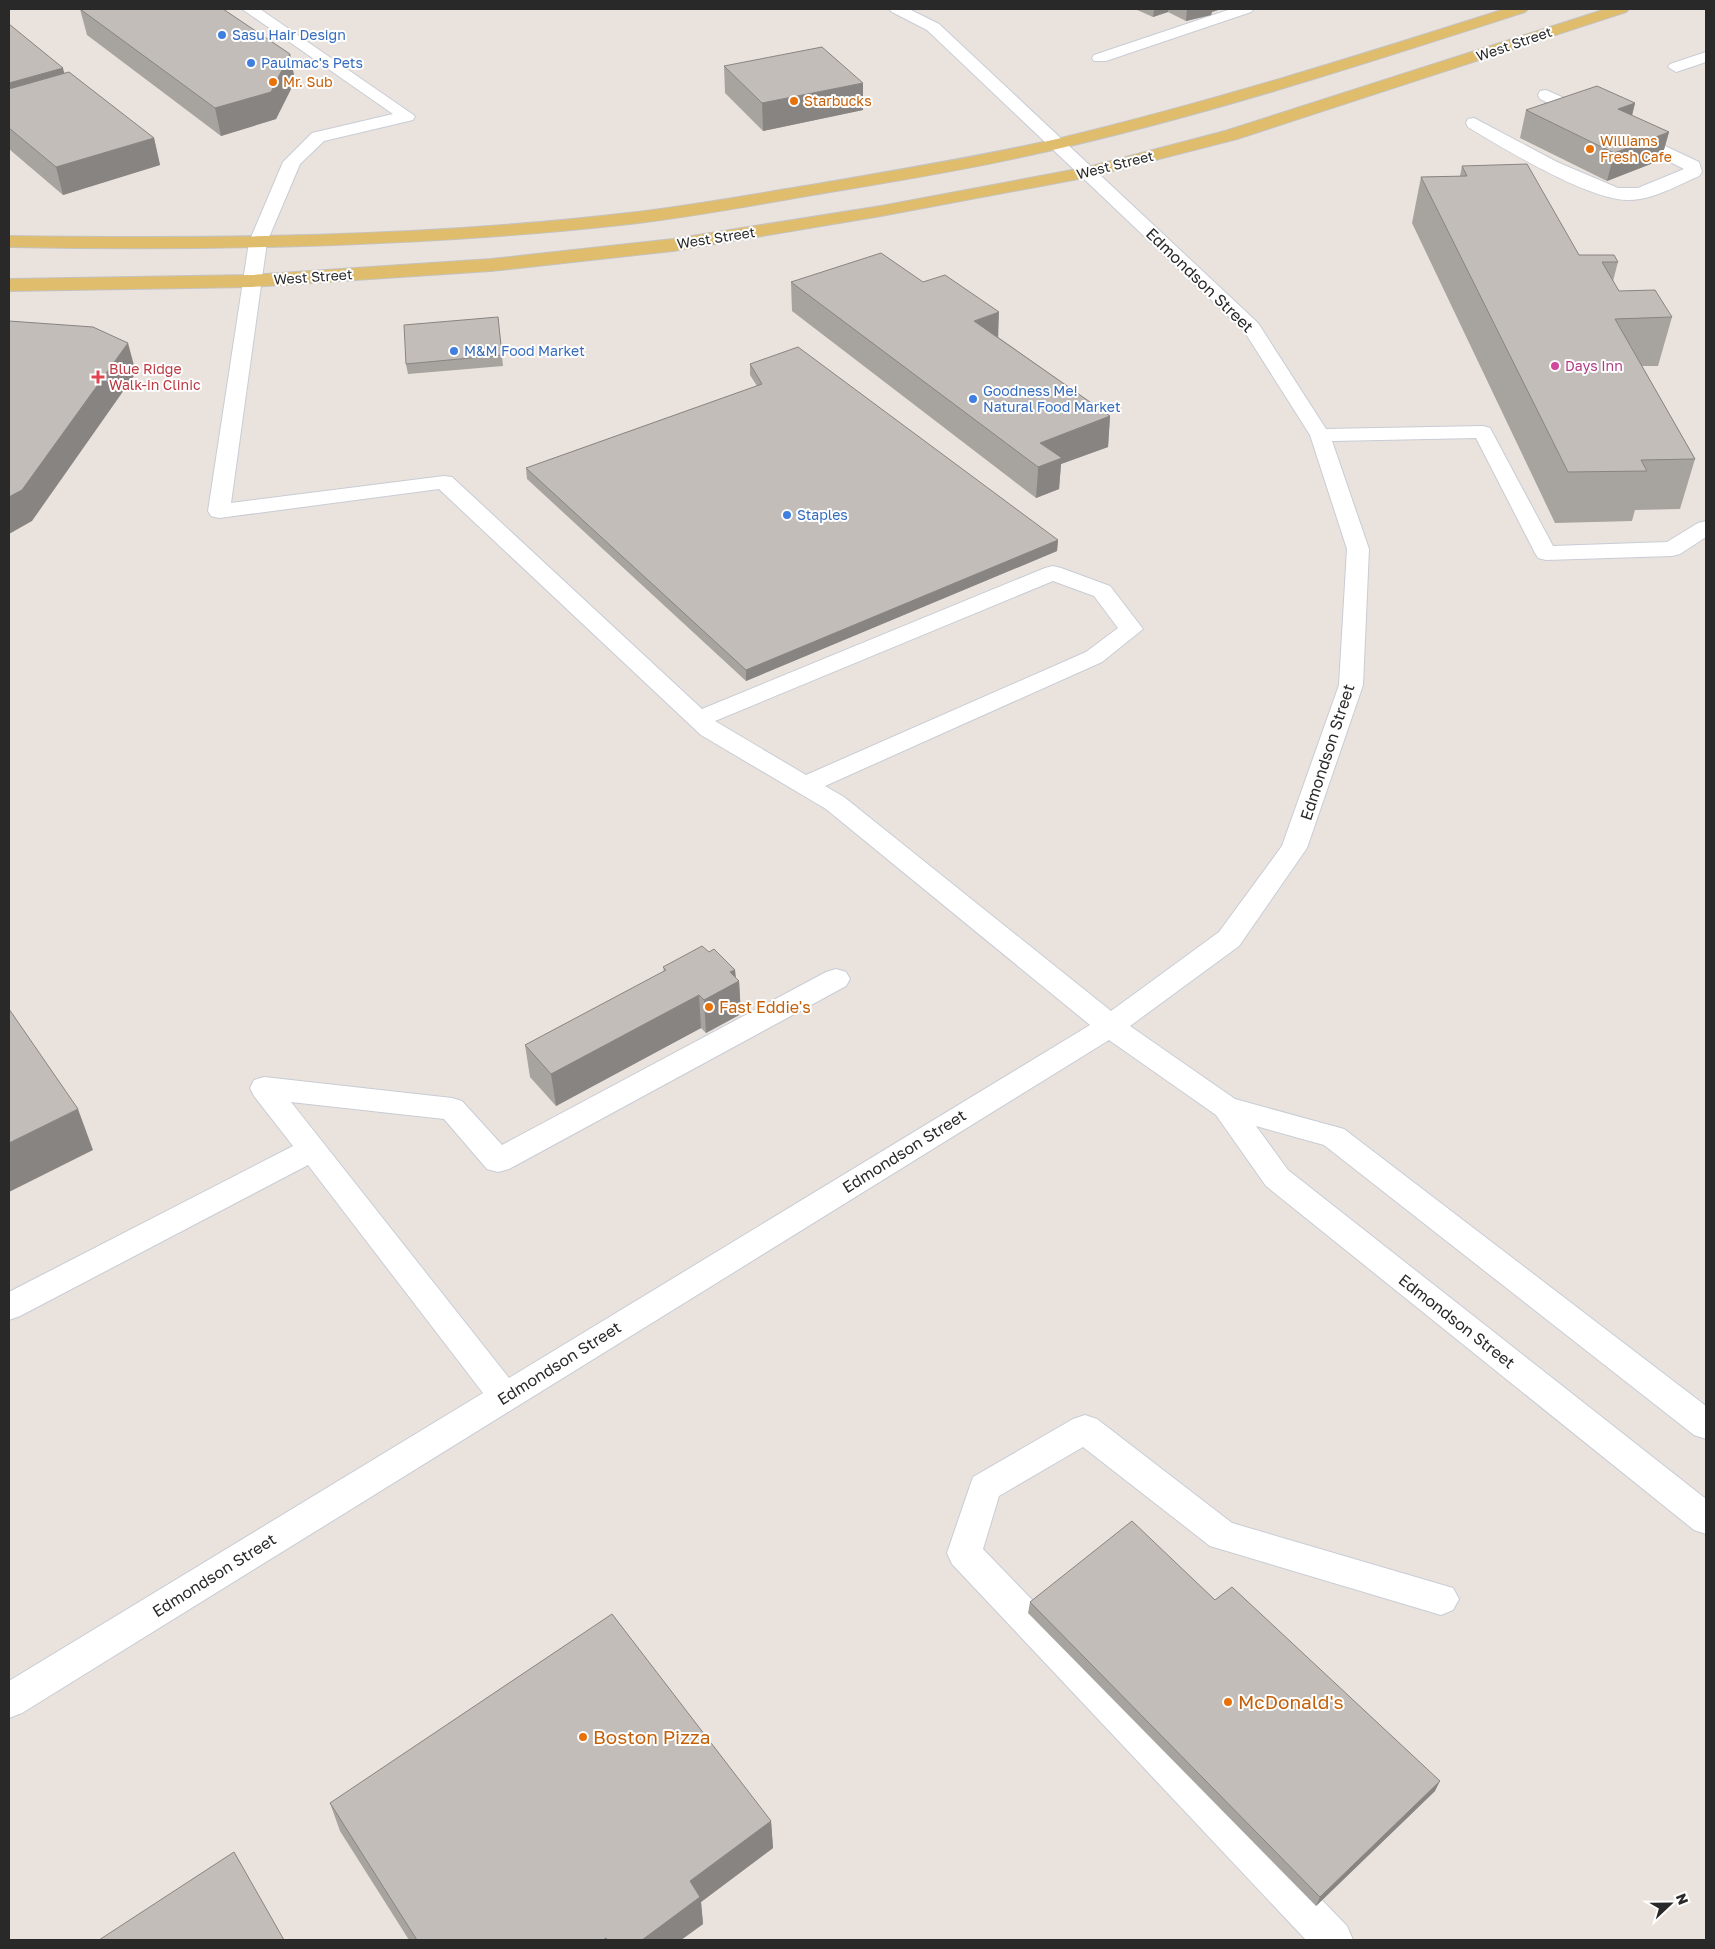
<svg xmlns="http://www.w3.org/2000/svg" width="1715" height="1949" font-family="'Golos Text',sans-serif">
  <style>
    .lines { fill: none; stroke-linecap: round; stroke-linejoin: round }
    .minor-casing { stroke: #c8ccd5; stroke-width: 2 }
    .major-casing { stroke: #c3c3c3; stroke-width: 2 }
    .minor { fill: #fff; fill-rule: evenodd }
    .major { fill: #e0bd6c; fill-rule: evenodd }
    .wall { fill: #a7a39f }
    .shaded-wall { fill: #888482 }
    .building { fill: #c2bdb9; stroke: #888482 }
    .shop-dot { fill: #3f7fe0; stroke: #fff; stroke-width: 2 }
    .food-dot { fill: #e8710a; stroke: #fff; stroke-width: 2 }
    .hotel-dot { fill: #d1479c; stroke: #fff; stroke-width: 2 }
    .health-dot { fill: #e0444e; stroke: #fff; stroke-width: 2 }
    .labels { text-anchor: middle; stroke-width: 4; stroke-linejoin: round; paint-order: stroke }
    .far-shop-label { font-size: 14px; fill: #366cbe; stroke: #fff; text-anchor: start }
    .far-street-label { font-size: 14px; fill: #292929; stroke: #fff }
    .far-food-label { font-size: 14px; fill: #c56008; stroke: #fff; text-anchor: start }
    .far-hotel-label { font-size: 14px; fill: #b23c85; stroke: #fff; text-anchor: start }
    .far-health-label { font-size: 14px; fill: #be3a42; stroke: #fff; text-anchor: start }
    .street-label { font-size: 16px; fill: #292929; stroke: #fff }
    .food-label { font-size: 16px; fill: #c56008; stroke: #fff; text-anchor: start }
    .near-food-label { font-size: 19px; fill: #c56008; stroke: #fff; text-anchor: start }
  </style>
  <rect width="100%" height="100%" fill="#eae3dd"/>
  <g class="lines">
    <defs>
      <g id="minor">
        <path d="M242,9H260L415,116L413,120L324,141L300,164L267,242L231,503L444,476L452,477L702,709L1045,568L1053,566L1061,568L1110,586L1143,629L1102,662L825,786L844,797L1111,1011L1219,932L1282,846L1339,685L1347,549L1310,435L1244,331L927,30L892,12L889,9H909L939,24L1258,323L1326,429L1483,426L1490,428L1553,546L1667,542L1698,523L1706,521V537L1680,554L1672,556L1546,560L1538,558L1535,553L1476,438L1332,441L1369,549L1363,685L1307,848L1239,946L1130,1026L1235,1099L1344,1129L1706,1406V1439L1694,1435L1324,1145L1256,1126L1288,1170L1706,1499V1534L1694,1530L1266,1186L1216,1115L1109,1040L22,1713L9,1718V1681L483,1393L308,1165L20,1316L9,1320V1292L293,1146L254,1096L250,1088L254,1080L264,1077L452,1098L462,1101L502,1145L826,972L836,969L846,972L850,979L846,986L509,1169L498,1172L487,1169L444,1119L291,1102L509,1378L1090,1025L826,809L701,735L439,489L219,518L211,516L208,511L249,242L283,162L312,133L393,114ZM1053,581L1094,596L1118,628L1086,652L806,775L715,721Z"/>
        <polygon points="1231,9 1254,9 1251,12 1106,61 1094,61 1092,58 1094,55"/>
        <polygon points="1706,52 1706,62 1676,72 1668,67 1670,64"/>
        <polygon points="1546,90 1596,112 1598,116 1596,120 1584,120 1540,99 1538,95 1540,91"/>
        <path d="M1474,118L1557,162L1618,188H1638L1684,169L1625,139L1622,135L1625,131L1631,130L1699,162L1702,172L1699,176C1678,185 1651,201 1627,200C1587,199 1504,149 1468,127L1466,123L1468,119Z"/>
        <polygon points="1085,1415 1097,1419 1232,1523 1453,1588 1459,1599 1453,1610 1441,1615 1210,1546 1083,1447 999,1496 983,1549 1347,1926 1353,1940 1306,1940 952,1564 947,1553 973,1477 1073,1419"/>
      </g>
      <g id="major">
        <path d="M1505,9H1528L1525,12C1361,65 1195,119 1026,156C955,172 884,183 812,195C749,206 685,218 621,225C418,247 213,251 9,247V236C215,239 423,237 628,213C691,206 754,194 817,184C897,170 978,157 1057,139C1208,103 1357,56 1505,9Z"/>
        <polygon points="1606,9 1629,9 1626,12 1237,139 1089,177 881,216 673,251 491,271 251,287 9,291 9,279 251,275 491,259 673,239 881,206 1088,167 1225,131"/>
      </g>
    </defs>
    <use href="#minor" class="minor-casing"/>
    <use href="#major" class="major-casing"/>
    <use href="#minor" class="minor"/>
    <use href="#major" class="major"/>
  </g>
  <g class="wall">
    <polygon points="80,9 290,54 295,81 276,119 221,136 87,35"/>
    <polygon points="1135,9 1221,9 1212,12 1211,15 1186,21 1168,12 1153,17"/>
    <polygon points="9,24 64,73 154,138 160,165 63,195 9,149"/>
    <polygon points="724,66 863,110 763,131 725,93"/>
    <polygon points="1635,103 1632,116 1669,132 1661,160 1607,181 1520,138 1526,110"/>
    <polygon points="1462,166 1579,255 1618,262 1613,281 1619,291 1672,317 1658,366 1642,366 1695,459 1680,509 1635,510 1632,521 1555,523 1412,223 1421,177 1460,176"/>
    <polygon points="791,282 998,337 1110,416 1108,447 1061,464 1059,489 1036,498 792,311"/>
    <polygon points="498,317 503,366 408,374 406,364"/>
    <polygon points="750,364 1058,540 1057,551 746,681 527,479 526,468 757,386 750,375"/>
    <polygon points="709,952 735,970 736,978 739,981 741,1014 706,1033 701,1028 556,1106 530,1077 525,1045 664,972 663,967"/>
    <polygon points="1215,1600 1435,1791 1316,1906 1028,1613 1030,1602"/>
    <polygon points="330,1803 771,1821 773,1848 701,1902 703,1924 681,1940 409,1940 340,1831"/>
  </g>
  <g class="shaded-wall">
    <polygon points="1154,9 1168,9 1168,12 1153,17"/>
    <polygon points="1187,9 1221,9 1212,12 1211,15 1186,21"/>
    <polygon points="290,54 295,81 276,119 221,136 215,108"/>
    <polygon points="63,68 70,95 9,112 9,83"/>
    <polygon points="863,83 863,110 763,131 762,103"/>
    <polygon points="1635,103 1628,131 1618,109"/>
    <polygon points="1669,132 1661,160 1607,181 1614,153"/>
    <polygon points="154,138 160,165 63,195 56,167"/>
    <polygon points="999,312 998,342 974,321"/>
    <polygon points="128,343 136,373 32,521 9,534 9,497"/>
    <polygon points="1110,416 1108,447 1061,464 1059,489 1036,498 1040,443"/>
    <polygon points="1058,540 1057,551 746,681 746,670"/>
    <polygon points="735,970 736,983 739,981 741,1014 706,1033 704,1000 730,972"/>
    <polygon points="699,995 701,1028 556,1106 551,1074"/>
    <polygon points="78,1109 93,1150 9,1192 9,1143"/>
    <polygon points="1440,1781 1435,1791 1316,1906 1320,1897"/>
    <polygon points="771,1821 773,1848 701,1902 703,1924 681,1940 642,1940 690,1881"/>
  </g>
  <g class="building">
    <polygon points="80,9 223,9 290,54 271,92 215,108"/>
    <polygon points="9,24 63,68 9,83"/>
    <polygon points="822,47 863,83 762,103 724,66"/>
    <polygon points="69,72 154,138 56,167 9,128 9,89"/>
    <polygon points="1597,86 1635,103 1618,109 1669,132 1614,153 1526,110"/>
    <polygon points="1527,164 1579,255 1614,255 1618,262 1602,262 1619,291 1655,290 1672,317 1615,319 1695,459 1641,460 1647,471 1568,472 1421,177 1467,176 1462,166"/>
    <polygon points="881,253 923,282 945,275 999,312 974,321 1110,416 1040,443 1062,458 1038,467 791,282"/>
    <polygon points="498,317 502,355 406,364 404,325"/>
    <polygon points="9,321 93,327 128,343 22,490 9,497"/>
    <polygon points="798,347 1058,540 746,670 526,468 762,384 750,364"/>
    <polygon points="702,946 709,952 714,949 735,970 730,972 739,981 704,1000 699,995 551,1074 525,1045 666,970 663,967"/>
    <polygon points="9,1009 78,1109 9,1143"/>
    <polygon points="1132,1521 1215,1600 1232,1587 1440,1781 1320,1897 1030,1602"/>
    <polygon points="612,1614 771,1821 690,1881 700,1897 642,1940 608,1940 606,1938 603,1940 417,1940 330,1803"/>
    <polygon points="234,1852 284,1940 99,1940"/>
  </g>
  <g class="shop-dot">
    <circle cx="222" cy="35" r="5"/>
    <circle cx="251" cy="63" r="5"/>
    <circle cx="454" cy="351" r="5"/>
    <circle cx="973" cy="399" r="5"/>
    <circle cx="787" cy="515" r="5"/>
  </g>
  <g class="food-dot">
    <circle cx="273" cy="82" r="5"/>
    <circle cx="794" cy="101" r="5"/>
    <circle cx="1590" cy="149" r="5"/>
    <circle cx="709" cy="1007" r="5"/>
    <circle cx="1228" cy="1702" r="5"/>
    <circle cx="583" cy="1737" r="5"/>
  </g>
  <circle class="hotel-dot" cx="1555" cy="366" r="5"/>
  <path class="health-dot" d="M95.5 369.5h5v5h5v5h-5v5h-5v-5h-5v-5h5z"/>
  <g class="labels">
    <g class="far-shop-label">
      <text x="232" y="40">Sasu Hair Design</text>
      <text x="261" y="68">Paulmac's Pets</text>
      <text x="464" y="356">M&amp;M Food Market</text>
      <text x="983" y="396">Goodness Me!<tspan x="983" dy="16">Natural Food Market</tspan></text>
      <text x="797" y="520">Staples</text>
    </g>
    <g class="far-street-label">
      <text transform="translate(1514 44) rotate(-19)" y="5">West Street</text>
      <text transform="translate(1115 165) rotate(-14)" y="5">West Street</text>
      <text transform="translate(716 238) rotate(-9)" y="5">West Street</text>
      <text transform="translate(313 277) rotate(-4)" y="5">West Street</text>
    </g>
    <g class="far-food-label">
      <text x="283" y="87">Mr. Sub</text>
      <text x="804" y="106">Starbucks</text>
      <text x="1600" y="146">Williams<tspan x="1600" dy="16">Fresh Cafe</tspan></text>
    </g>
    <g class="far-hotel-label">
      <text x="1565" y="371">Days Inn</text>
    </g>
    <g class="far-health-label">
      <text x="109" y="374">Blue Ridge<tspan x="109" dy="16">Walk-in Clinic</tspan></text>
    </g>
    <g class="street-label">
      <text transform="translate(1200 280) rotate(44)" y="6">Edmondson Street</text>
      <text transform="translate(1327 752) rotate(-72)" y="6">Edmondson Street</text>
      <text transform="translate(904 1151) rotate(-32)" y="6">Edmondson Street</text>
      <text transform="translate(1457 1321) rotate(38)" y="6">Edmondson Street</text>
      <text transform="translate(559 1363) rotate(-32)" y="6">Edmondson Street</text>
      <text transform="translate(214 1575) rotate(-32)" y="6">Edmondson Street</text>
    </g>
    <g class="food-label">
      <text x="719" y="1013">Fast Eddie's</text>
    </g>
    <g class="near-food-label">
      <text x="1238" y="1709">McDonald's</text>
      <text x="593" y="1744">Boston Pizza</text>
    </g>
  </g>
  <rect width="1715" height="1949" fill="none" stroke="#292929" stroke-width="20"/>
  <g transform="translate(1670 1904) rotate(68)" stroke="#ffffff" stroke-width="4" paint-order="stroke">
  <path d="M0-4L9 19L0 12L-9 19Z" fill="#292929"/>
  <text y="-8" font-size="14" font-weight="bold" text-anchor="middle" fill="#292929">N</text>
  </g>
</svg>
